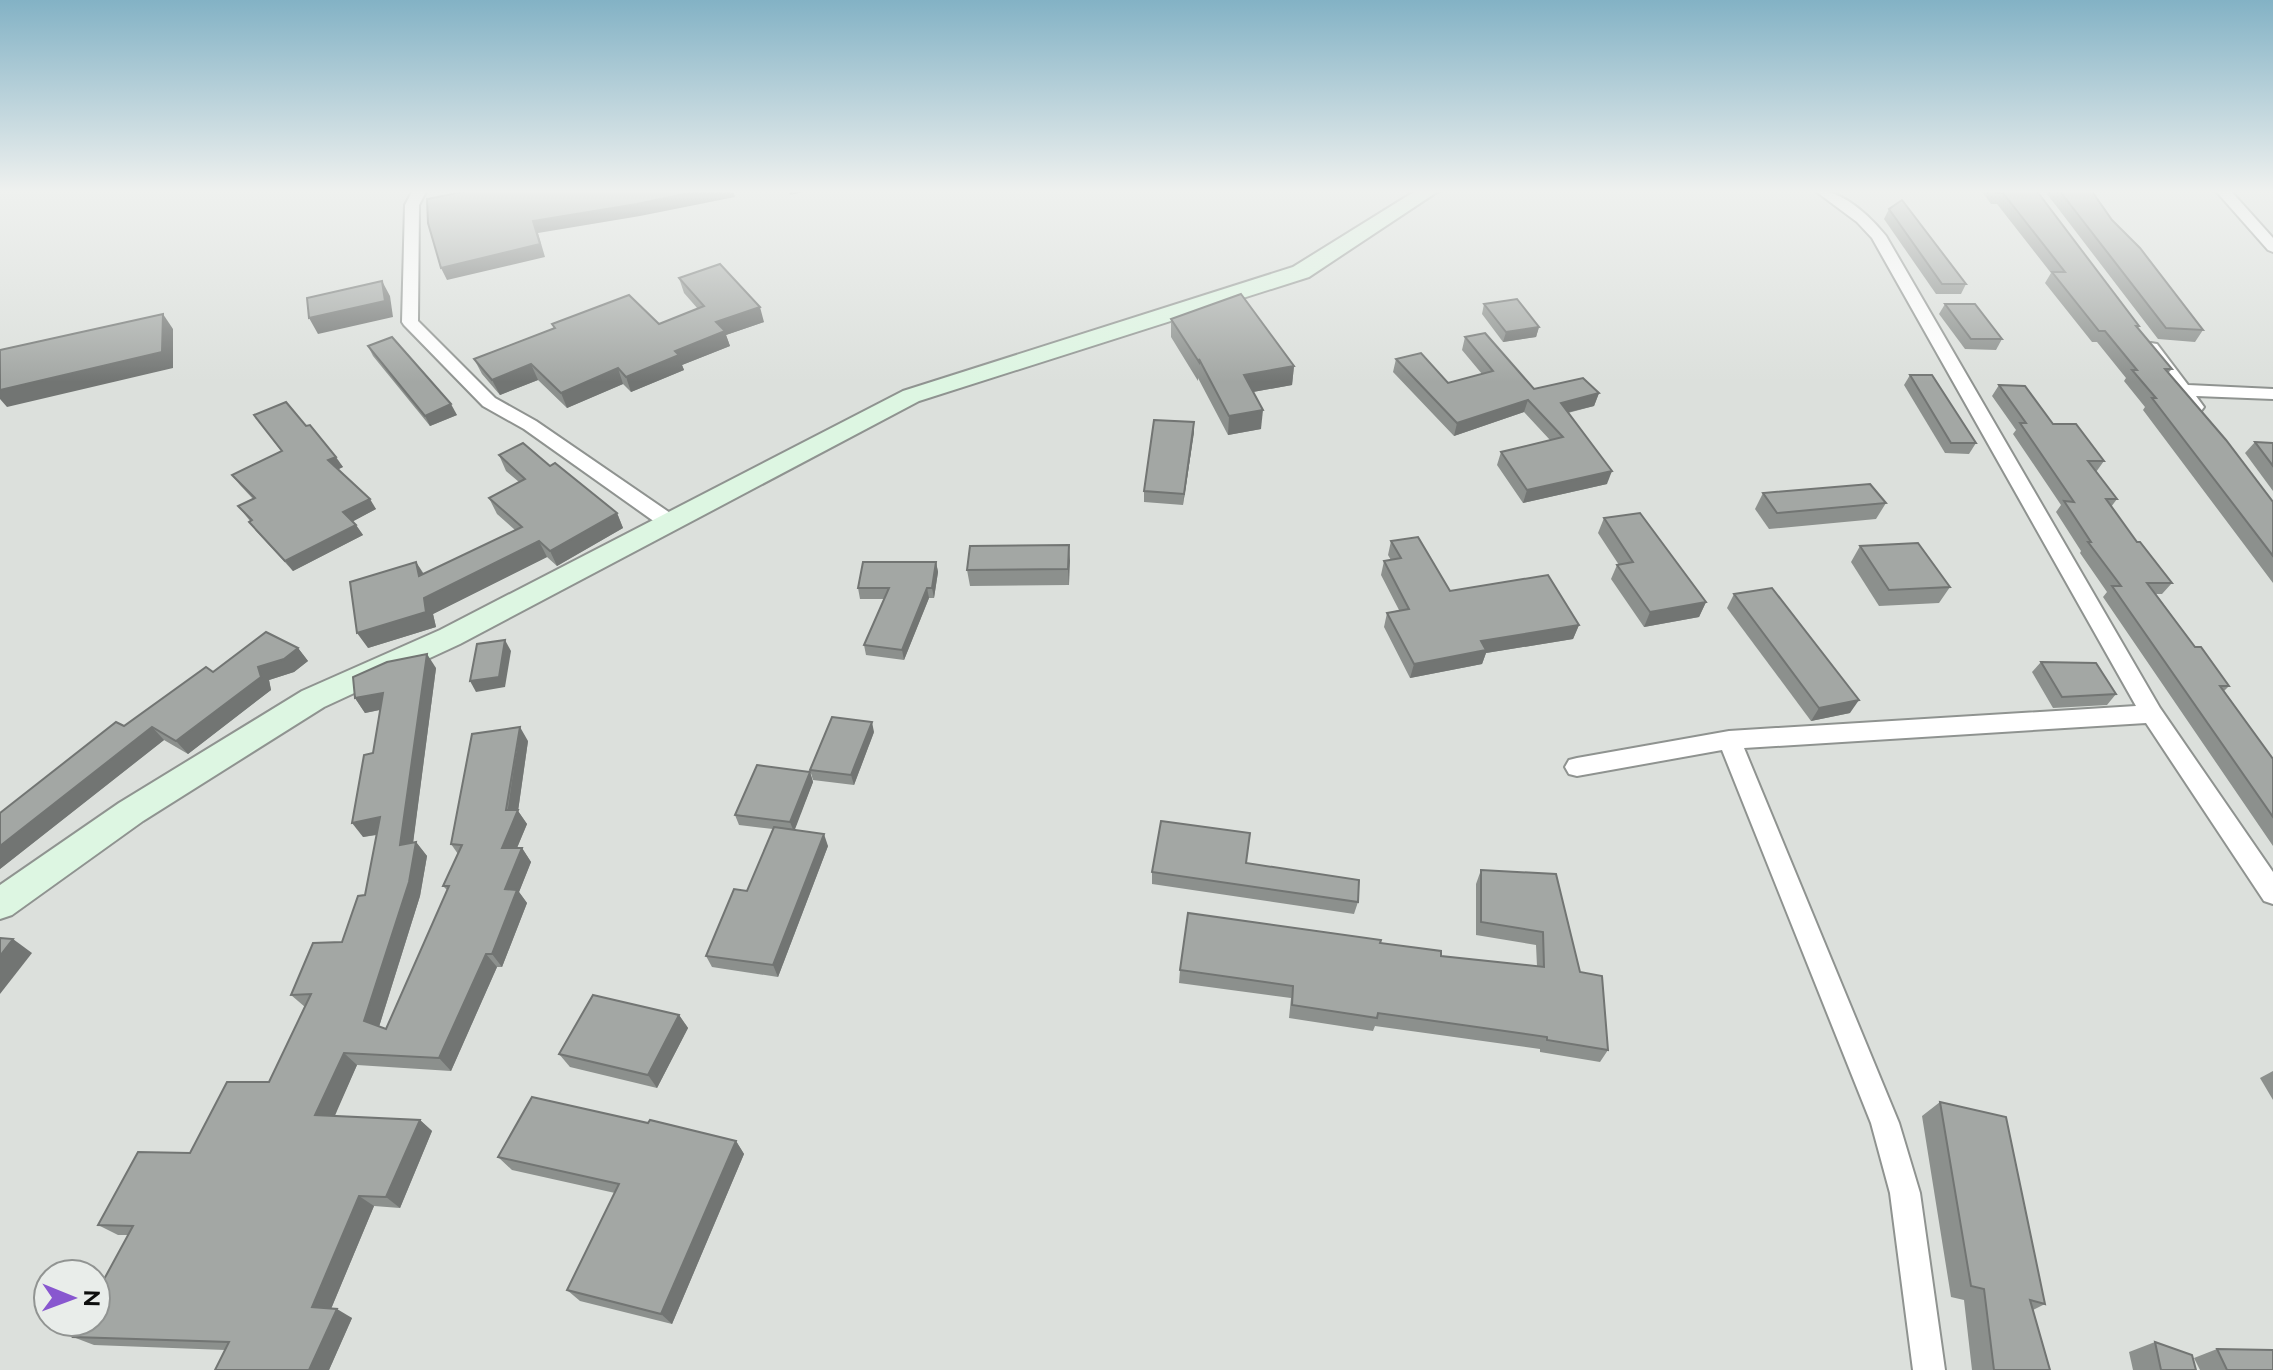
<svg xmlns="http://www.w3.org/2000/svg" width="2273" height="1370" font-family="Raleway,sans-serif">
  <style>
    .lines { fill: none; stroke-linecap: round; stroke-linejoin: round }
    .street-casing { stroke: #8f9390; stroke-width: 4 }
    .secondary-casing { stroke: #8f9390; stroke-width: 4 }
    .street { fill: #fff; fill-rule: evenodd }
    .secondary { fill: #ddf6e2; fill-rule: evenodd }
    .wall { fill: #8c908d }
    .shaded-wall { fill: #727573 }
    .building { fill: #a3a7a4; stroke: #727573; stroke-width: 2 }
  </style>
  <rect width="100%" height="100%" fill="#dce0dc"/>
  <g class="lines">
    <defs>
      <g id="street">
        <polygon points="413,190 427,190 419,205 418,321 495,398 536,421 676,517 679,522 676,527 662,527 524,429 483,406 404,325 402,322 405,205"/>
        <path d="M1814,190C1842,190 1868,214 1886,236L2160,708L2273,872V904L2264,901L2146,723L1744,748L1899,1123L1920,1193L1945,1370H1913L1890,1193L1871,1123L1722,750L1577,776L1569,774L1565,767L1569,760L1577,758L1729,731L2136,706L1872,238L1857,222Z"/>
        <polygon points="2215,190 2230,190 2273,238 2273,252 2268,250"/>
        <polygon points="2151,343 2157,344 2188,385 2273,389 2273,399 2196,396 2204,407 2201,411 2189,411 2143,348"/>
      </g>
      <polygon id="secondary" points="1417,190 1440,190 1309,277 919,401 460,644 324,707 143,821 12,915 0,919 0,885 119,803 302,691 440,630 903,391 1293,267"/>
    </defs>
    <use href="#street" class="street-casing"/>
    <use href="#secondary" class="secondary-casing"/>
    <use href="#street" class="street"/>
    <use href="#secondary" class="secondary"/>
  </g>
  <g class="wall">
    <polygon points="1981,190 2036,190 2139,326 2138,328 2172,369 2168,373 2273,502 2273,583 2143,410 2145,407 2124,381 2126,378 2097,342 2092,342 2045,283 2051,273 1997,204 1991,204"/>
    <polygon points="2044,190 2091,190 2112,220 2203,330 2195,342 2158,339"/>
    <polygon points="1889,209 1966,284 1961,294 1936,294 1884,219"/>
    <polygon points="679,278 764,322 726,335 730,346 682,365 684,370 631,392 623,384 567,408 538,380 500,395 482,374 474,359 554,328 552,324 659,324 698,309 684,293"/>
    <polygon points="1484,304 1539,327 1536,337 1503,342 1482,314"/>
    <polygon points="1945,304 2002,339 1996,350 1965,349 1939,314"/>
    <polygon points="1171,319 1294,366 1292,385 1253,392 1261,429 1228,435 1198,378 1198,381 1171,337"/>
    <polygon points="1465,337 1534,389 1599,393 1594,406 1568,413 1607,484 1523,503 1497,465 1501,452 1550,440 1524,412 1454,436 1393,372 1396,359 1448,383 1482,374 1462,350"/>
    <polygon points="368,346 457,415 430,426 373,356"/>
    <polygon points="1910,375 1976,443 1969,454 1945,453 1904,385"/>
    <polygon points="1999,385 2104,461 2096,472 2117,499 2111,507 2137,542 2172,583 2162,594 2156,594 2195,647 2229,686 2224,691 2273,759 2273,846 2103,597 2107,592 2080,553 2081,551 2056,512 2061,505 2013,434 2016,430 1992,396"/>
    <polygon points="254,415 306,426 343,467 338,469 376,509 353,521 363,535 293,571 257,532 249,522 250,521 238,506 253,499 240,485 232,475 282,452"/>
    <polygon points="1194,432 1183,505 1144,502 1144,491"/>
    <polygon points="2255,442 2273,443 2273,491 2245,453"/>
    <polygon points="499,455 550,466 617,513 623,528 557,566 547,557 433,614 436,627 368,648 416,562 424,574 515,530 497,514 489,498 519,482 506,471"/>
    <polygon points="1763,493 1886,503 1876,519 1769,529 1755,509"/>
    <polygon points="1604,518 1706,602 1699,617 1644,627 1611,579 1617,565 1619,565 1598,533"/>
    <polygon points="1391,541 1450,591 1579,625 1573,639 1486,653 1482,664 1410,678 1384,627 1387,613 1399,610 1381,575 1384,561 1391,560 1388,555"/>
    <polygon points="1069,545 1069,585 970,586 967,570"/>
    <polygon points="1860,546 1950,587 1939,603 1879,606 1851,562"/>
    <polygon points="936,562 938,572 934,598 929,598 904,660 866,655 864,645 884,599 860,599 858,588"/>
    <polygon points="1734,594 1850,713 1811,721 1727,608"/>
    <polygon points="298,648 308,661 294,672 269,680 271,690 188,754 164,740 0,869 0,813 124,726 213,672"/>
    <polygon points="2041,662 2116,694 2107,705 2053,708 2032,672"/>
    <polygon points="436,668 413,842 416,842 427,856 420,896 379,1027 386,1029 447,890 443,886 458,854 451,844 528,741 518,811 527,824 517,848 522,848 531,862 519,892 527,903 502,967 497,967 451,1071 357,1065 334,1116 420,1120 432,1131 400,1208 374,1206 331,1309 352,1318 329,1370 215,1370 225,1350 94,1345 73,1337 128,1235 118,1235 98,1225 190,1153 269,1082 305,1007 291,995 342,942 365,895 377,835 363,837 373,753 380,710 365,713 355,698"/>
    <polygon points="874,732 854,785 813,780 810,770"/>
    <polygon points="810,772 813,782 794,830 828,846 778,977 712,967 706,956 747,891 773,829 739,825 735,815"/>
    <polygon points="1246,863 1358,902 1354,914 1152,884 1152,872"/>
    <polygon points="1481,870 1556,874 1580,972 1608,1050 1600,1062 1540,1052 1540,1049 1375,1026 1373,1031 1289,1018 1291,998 1179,983 1180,970 1441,956 1537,966 1536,945 1476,935 1476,884"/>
    <polygon points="679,1015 688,1028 657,1088 570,1067 559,1054"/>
    <polygon points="2273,1071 2273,1100 2260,1078"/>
    <polygon points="1940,1102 2045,1304 2033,1310 2050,1370 1972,1370 1964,1300 1951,1297 1922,1116"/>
    <polygon points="648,1123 736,1141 744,1154 672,1324 580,1301 567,1290 615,1193 512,1170 498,1157"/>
    <polygon points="2155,1342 2196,1370 2133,1370 2129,1352"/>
    <polygon points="2217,1349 2273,1370 2200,1370 2194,1358"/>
  </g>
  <g class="shaded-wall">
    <polygon points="703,190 733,190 735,197 640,216 538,233 545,257 447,280 441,268 533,221"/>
    <polygon points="789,190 812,190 790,195"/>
    <polygon points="382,281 390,296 393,317 318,334 309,318"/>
    <polygon points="760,307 764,322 726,335 730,346 682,365 684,370 631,392 626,377 675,351 716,322"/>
    <polygon points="163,314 173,329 173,368 7,407 0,399 0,390"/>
    <polygon points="1539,327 1536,337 1503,342 1506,332"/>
    <polygon points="531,364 538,380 500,395 492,380"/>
    <polygon points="1294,366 1292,385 1242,394 1244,375"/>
    <polygon points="618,368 623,384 567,408 561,393"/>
    <polygon points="1599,393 1594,406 1557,415 1561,403"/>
    <polygon points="1528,400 1524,412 1454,436 1457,423"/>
    <polygon points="451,404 457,415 430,426 425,416"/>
    <polygon points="1263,410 1261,429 1228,435 1229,416"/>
    <polygon points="1194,422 1194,432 1183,505 1184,494"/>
    <polygon points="336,457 343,467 335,471 328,460"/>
    <polygon points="1612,471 1607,484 1523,503 1527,490"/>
    <polygon points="370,499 376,509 350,523 343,512"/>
    <polygon points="617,513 623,528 557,566 550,551"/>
    <polygon points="356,525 363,535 293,571 285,561"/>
    <polygon points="539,541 547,557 433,614 436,627 368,648 357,633 424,598"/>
    <polygon points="1069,545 1070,561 1069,585 1068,569"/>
    <polygon points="416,562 425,577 419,576"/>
    <polygon points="936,562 938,572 934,598 932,588"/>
    <polygon points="927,588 929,598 904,660 902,650"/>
    <polygon points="1706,602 1699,617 1644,627 1650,612"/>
    <polygon points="1579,625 1573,639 1486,653 1482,664 1410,678 1414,664 1481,641"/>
    <polygon points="505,640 511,651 505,687 476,692 470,681"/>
    <polygon points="298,648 308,661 294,672 269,680 271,690 188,754 176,741 258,667"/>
    <polygon points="427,654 436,668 411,859 400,845"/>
    <polygon points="383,693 393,707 365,713 355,698"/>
    <polygon points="1859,700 1850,713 1811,721 1819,708"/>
    <polygon points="872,722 874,732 854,785 851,775"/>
    <polygon points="152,727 164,740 0,869 0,846"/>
    <polygon points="520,727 528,741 518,811 527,824 511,862 502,848"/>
    <polygon points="810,772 813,782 794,832 790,822"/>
    <polygon points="380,817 391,832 363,837 352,823"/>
    <polygon points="824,834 828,846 778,977 773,965"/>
    <polygon points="416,842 427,856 420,896 377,1033 364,1021"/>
    <polygon points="522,848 531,862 519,892 527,903 502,967 492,954 505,889"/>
    <polygon points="13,939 32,953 0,994 0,956"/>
    <polygon points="486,954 497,967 451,1071 439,1058"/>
    <polygon points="679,1015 688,1028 657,1088 648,1075"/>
    <polygon points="344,1053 357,1065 330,1127 315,1115"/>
    <polygon points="420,1120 432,1131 400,1208 386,1197"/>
    <polygon points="736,1141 744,1154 672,1324 661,1314"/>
    <polygon points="359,1196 374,1206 328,1316 312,1307"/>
    <polygon points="337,1309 352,1318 329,1370 309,1370"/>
  </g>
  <g class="building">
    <polygon points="473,190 703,190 637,204 533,221 540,244 441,268 428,223 427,199"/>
    <polygon points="1995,190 2036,190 2139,326 2136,326 2172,369 2165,369 2226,440 2273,502 2273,556 2152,398 2156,398 2132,370 2137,370 2105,331 2099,331 2052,272 2065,272 2003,193 1997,193"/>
    <polygon points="2059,190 2091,190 2112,220 2140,248 2203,330 2166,328"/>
    <polygon points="1902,200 1966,284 1942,284 1889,209"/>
    <polygon points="720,264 760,307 716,322 725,331 675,351 679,355 626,377 618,368 561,393 531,364 492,380 474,359 555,328 552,324 629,295 659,324 704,306 679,278"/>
    <polygon points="382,281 385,301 309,318 307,298"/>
    <polygon points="1241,294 1294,366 1244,375 1263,410 1229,416 1199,359 1199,362 1171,319"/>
    <polygon points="1517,299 1539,327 1506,332 1484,304"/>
    <polygon points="1945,304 1975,304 2002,339 1971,339"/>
    <polygon points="163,314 162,352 0,390 0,350"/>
    <polygon points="1485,333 1534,389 1583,378 1599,393 1561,403 1612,471 1527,490 1501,452 1563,437 1528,400 1457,423 1396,359 1421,353 1448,383 1493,371 1465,337"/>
    <polygon points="392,337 451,404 425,416 368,346"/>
    <polygon points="1910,375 1932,375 1976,443 1951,443"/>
    <polygon points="1999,385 2025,386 2053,424 2076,424 2104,461 2088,461 2117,499 2106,499 2137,542 2140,542 2172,583 2147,583 2195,647 2201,647 2229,686 2220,686 2273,759 2273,817 2112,586 2121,586 2088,542 2091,542 2064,501 2074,502 2020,423 2026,423"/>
    <polygon points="286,402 306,426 310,425 336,457 328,460 370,499 343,512 356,525 285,561 249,522 252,520 238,506 255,498 232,475 282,451 254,415"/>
    <polygon points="1154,420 1194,422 1184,494 1144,491"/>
    <polygon points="2255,442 2273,443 2273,466"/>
    <polygon points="523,443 550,466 555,463 617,513 550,551 539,541 424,598 426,612 357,633 350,582 416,562 419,576 522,527 489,498 525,479 499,455"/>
    <polygon points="1870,484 1886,503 1777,513 1763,493"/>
    <polygon points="1640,513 1706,602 1650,612 1617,565 1633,562 1604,518"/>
    <polygon points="1418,537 1450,591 1548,575 1579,625 1481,641 1486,650 1414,664 1387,613 1409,609 1384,561 1401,558 1391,541"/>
    <polygon points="1918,543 1950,587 1889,590 1860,546"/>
    <polygon points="1069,545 1068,569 967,570 970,546"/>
    <polygon points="863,562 936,562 932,588 927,588 902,650 864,645 889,588 858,588"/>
    <polygon points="1772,588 1859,700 1819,708 1734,594"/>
    <polygon points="266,632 298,648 284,659 258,667 261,677 176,741 152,727 0,846 0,813 116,722 124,726 206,667 213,672"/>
    <polygon points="505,640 499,677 470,681 477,644"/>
    <polygon points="427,654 400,845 416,842 409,882 364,1021 386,1029 449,886 443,886 462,845 451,844 472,734 520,727 506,810 518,810 502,848 522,848 505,889 517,890 492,954 486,954 439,1058 344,1053 315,1115 420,1120 386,1197 359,1196 312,1307 337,1309 309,1370 215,1370 229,1342 73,1337 81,1322 96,1322 96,1294 133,1226 98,1225 138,1152 190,1153 227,1082 269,1082 311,994 291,995 313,943 342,942 358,896 365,895 380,817 352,823 364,755 373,753 383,693 355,698 353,677 387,662"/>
    <polygon points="2041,662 2096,663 2116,694 2062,697"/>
    <polygon points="832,717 872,722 851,775 810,770"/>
    <polygon points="757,765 810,772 790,822 735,815"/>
    <polygon points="1161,821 1250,833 1246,863 1359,880 1358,902 1152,872"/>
    <polygon points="774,827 824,834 773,965 706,956 734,889 747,891"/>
    <polygon points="1481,870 1556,874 1580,972 1602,976 1608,1050 1547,1040 1547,1037 1378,1013 1377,1018 1292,1005 1293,986 1180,970 1188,913 1381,940 1380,943 1441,951 1441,956 1544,967 1543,932 1481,922"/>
    <polygon points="0,938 13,939 0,956"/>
    <polygon points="593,995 679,1015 648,1075 559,1054"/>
    <polygon points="532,1097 648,1123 650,1120 736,1141 661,1314 567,1290 619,1184 498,1157"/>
    <polygon points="1940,1102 2006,1117 2045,1304 2030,1300 2050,1370 1994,1370 1984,1289 1971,1286"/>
    <polygon points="2155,1342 2192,1355 2196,1370 2161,1370"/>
    <polygon points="2217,1349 2273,1350 2273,1370 2227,1370"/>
  </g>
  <linearGradient id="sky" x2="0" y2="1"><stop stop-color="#83b2c5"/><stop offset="0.5" stop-color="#eff1ef"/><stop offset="1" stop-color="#eff1ef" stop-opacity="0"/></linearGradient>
  <rect width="2273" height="382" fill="url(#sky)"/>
  <g transform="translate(72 1298) rotate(91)"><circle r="38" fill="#e9edea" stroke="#919492" stroke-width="2"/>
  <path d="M0-6L14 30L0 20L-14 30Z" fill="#8857cf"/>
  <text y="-12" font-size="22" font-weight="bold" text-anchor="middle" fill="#0d0e0d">N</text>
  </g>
</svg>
